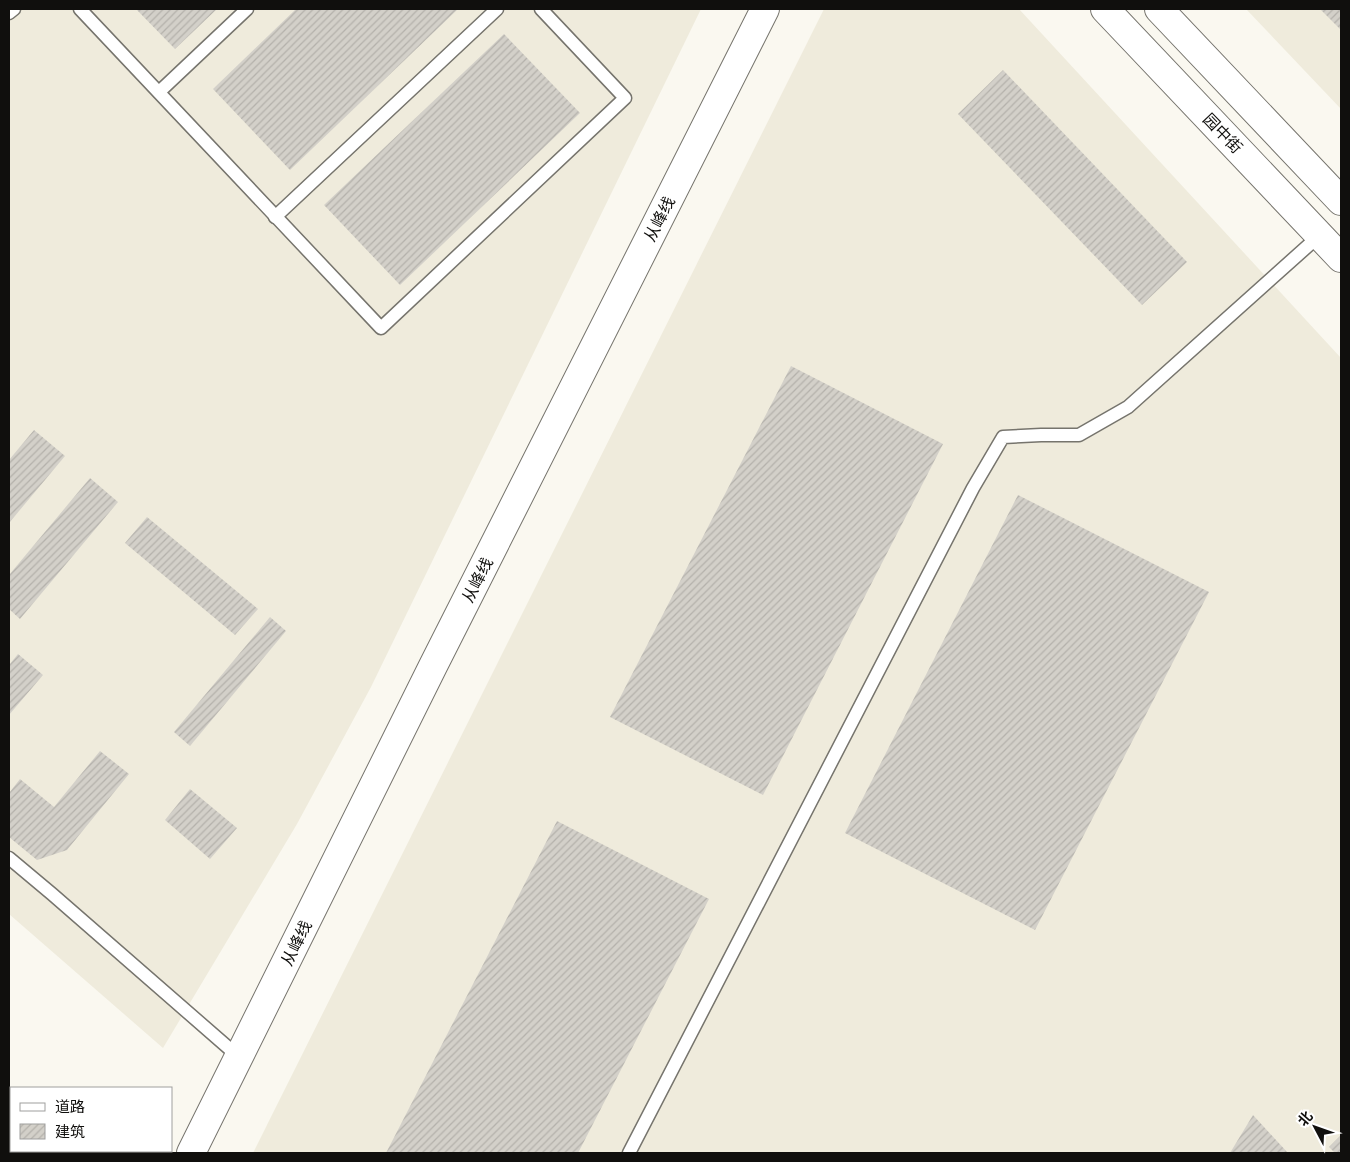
<svg xmlns="http://www.w3.org/2000/svg" width="1350" height="1162" font-family="Manrope,'Noto Sans SC',sans-serif">
  <style>
    .built { fill: #efebdc }
    .building { fill: url(#building-hatch) }
    .lines { fill: none; stroke-linecap: round; stroke-linejoin: round }
    .lane-casing { stroke: #76746d; stroke-width: 15 }
    .secondary-casing { stroke: #76746d; stroke-width: 30 }
    .lane { stroke: #fff; stroke-width: 12 }
    .secondary { stroke: #fff; stroke-width: 28 }
    .labels { text-anchor: middle; stroke-width: 5; stroke-linejoin: round; paint-order: stroke }
    .street-label { font-size: 16px; fill: #100f0d; stroke: #fff }
  </style>
  <defs>
    <pattern id="building-hatch" width="6" height="6" patternUnits="userSpaceOnUse" patternTransform="scale(1.25)"><rect width="6" height="6" fill="#d3d0c9"/><path d="M-1 1l2-2M0 6l6-6M5 7l2-2" fill="none" stroke="#b4b1ab"/></pattern>
  </defs>
  <rect width="100%" height="100%" fill="#faf8f0"/>
  <g class="built">
    <polygon points="9,9 701,9 371,687 297,824 163,1048 9,914"/>
    <polygon points="824,9 1019,9 1341,358 1341,1153 253,1153"/>
    <polygon points="1246,9 1341,9 1341,109"/>
  </g>
  <g class="building">
    <polygon points="136,9 217,9 175,49"/>
    <polygon points="296,9 458,9 290,170 213,89"/>
    <polygon points="1320,9 1341,9 1341,30"/>
    <polygon points="504,34 580,113 400,285 324,205"/>
    <polygon points="1003,70 1187,262 1142,305 958,114"/>
    <polygon points="791,366 943,444 763,795 610,717"/>
    <polygon points="34,430 65,456 9,523 9,460"/>
    <polygon points="90,478 118,502 20,619 9,609 9,575"/>
    <polygon points="1018,495 1209,592 1035,930 845,833"/>
    <polygon points="147,517 258,609 235,635 125,543"/>
    <polygon points="270,617 286,631 190,746 174,732"/>
    <polygon points="18,654 43,675 9,715 9,665"/>
    <polygon points="100,751 129,774 67,850 37,860 9,837 9,793 20,779 54,807"/>
    <polygon points="190,789 237,828 210,859 165,820"/>
    <polygon points="557,821 709,899 578,1153 386,1153"/>
    <polygon points="1253,1115 1288,1153 1230,1153"/>
    <polygon points="1341,1135 1341,1153 1335,1153 1329,1147"/>
  </g>
  <g class="lines">
    <defs>
      <g id="lane">
        <polyline points="80,9 381,328 625,98 541,9"/>
        <polyline points="9,13 14,9"/>
        <polyline points="159,92 247,9"/>
        <polyline points="275,217 497,9"/>
        <polyline points="9,858 52,894 239,1057"/>
        <polyline points="629,1153 973,488 1003,437 1041,435 1079,435 1128,407 1320,235"/>
      </g>
      <g id="secondary">
        <polyline points="1105,9 1341,258"/>
        <polyline points="1159,9 1341,201"/>
        <polyline points="191,1153 433,666 765,9"/>
      </g>
    </defs>
    <use href="#lane" class="lane-casing"/>
    <use href="#secondary" class="secondary-casing"/>
    <use href="#lane" class="lane"/>
    <use href="#secondary" class="secondary"/>
  </g>
  <g class="labels">
    <g class="street-label">
      <text transform="translate(1223 133) rotate(46)" y="6">园中街</text>
      <text transform="translate(659 219) rotate(-63)" y="6">从峰线</text>
      <text transform="translate(477 580) rotate(-63)" y="6">从峰线</text>
      <text transform="translate(296 943) rotate(-64)" y="6">从峰线</text>
    </g>
  </g>
  <rect width="1350" height="1162" fill="none" stroke="#100f0d" stroke-width="20"/>
  <rect x="10" y="1087" width="162" height="65" fill="#ffffff" stroke="#9f9f9e"/>
  <rect x="20" y="1103" width="25" height="8" fill="#ffffff" stroke="#9f9f9e"/>
  <text x="55" y="1112" font-size="15" fill="#100f0d">道路</text>
  <rect x="20" y="1124" width="25" height="15" fill="url(#building-hatch)" stroke="#9f9f9e"/>
  <text x="55" y="1137" font-size="15" fill="#100f0d">建筑</text>
  <g transform="translate(1315 1127) rotate(311)" stroke="#ffffff" stroke-width="4" paint-order="stroke">
  <path d="M0-4L9 19L0 12L-9 19Z" fill="#100f0d"/>
  <text y="-8" font-size="14" font-weight="bold" text-anchor="middle" fill="#100f0d">北</text>
  </g>
</svg>
